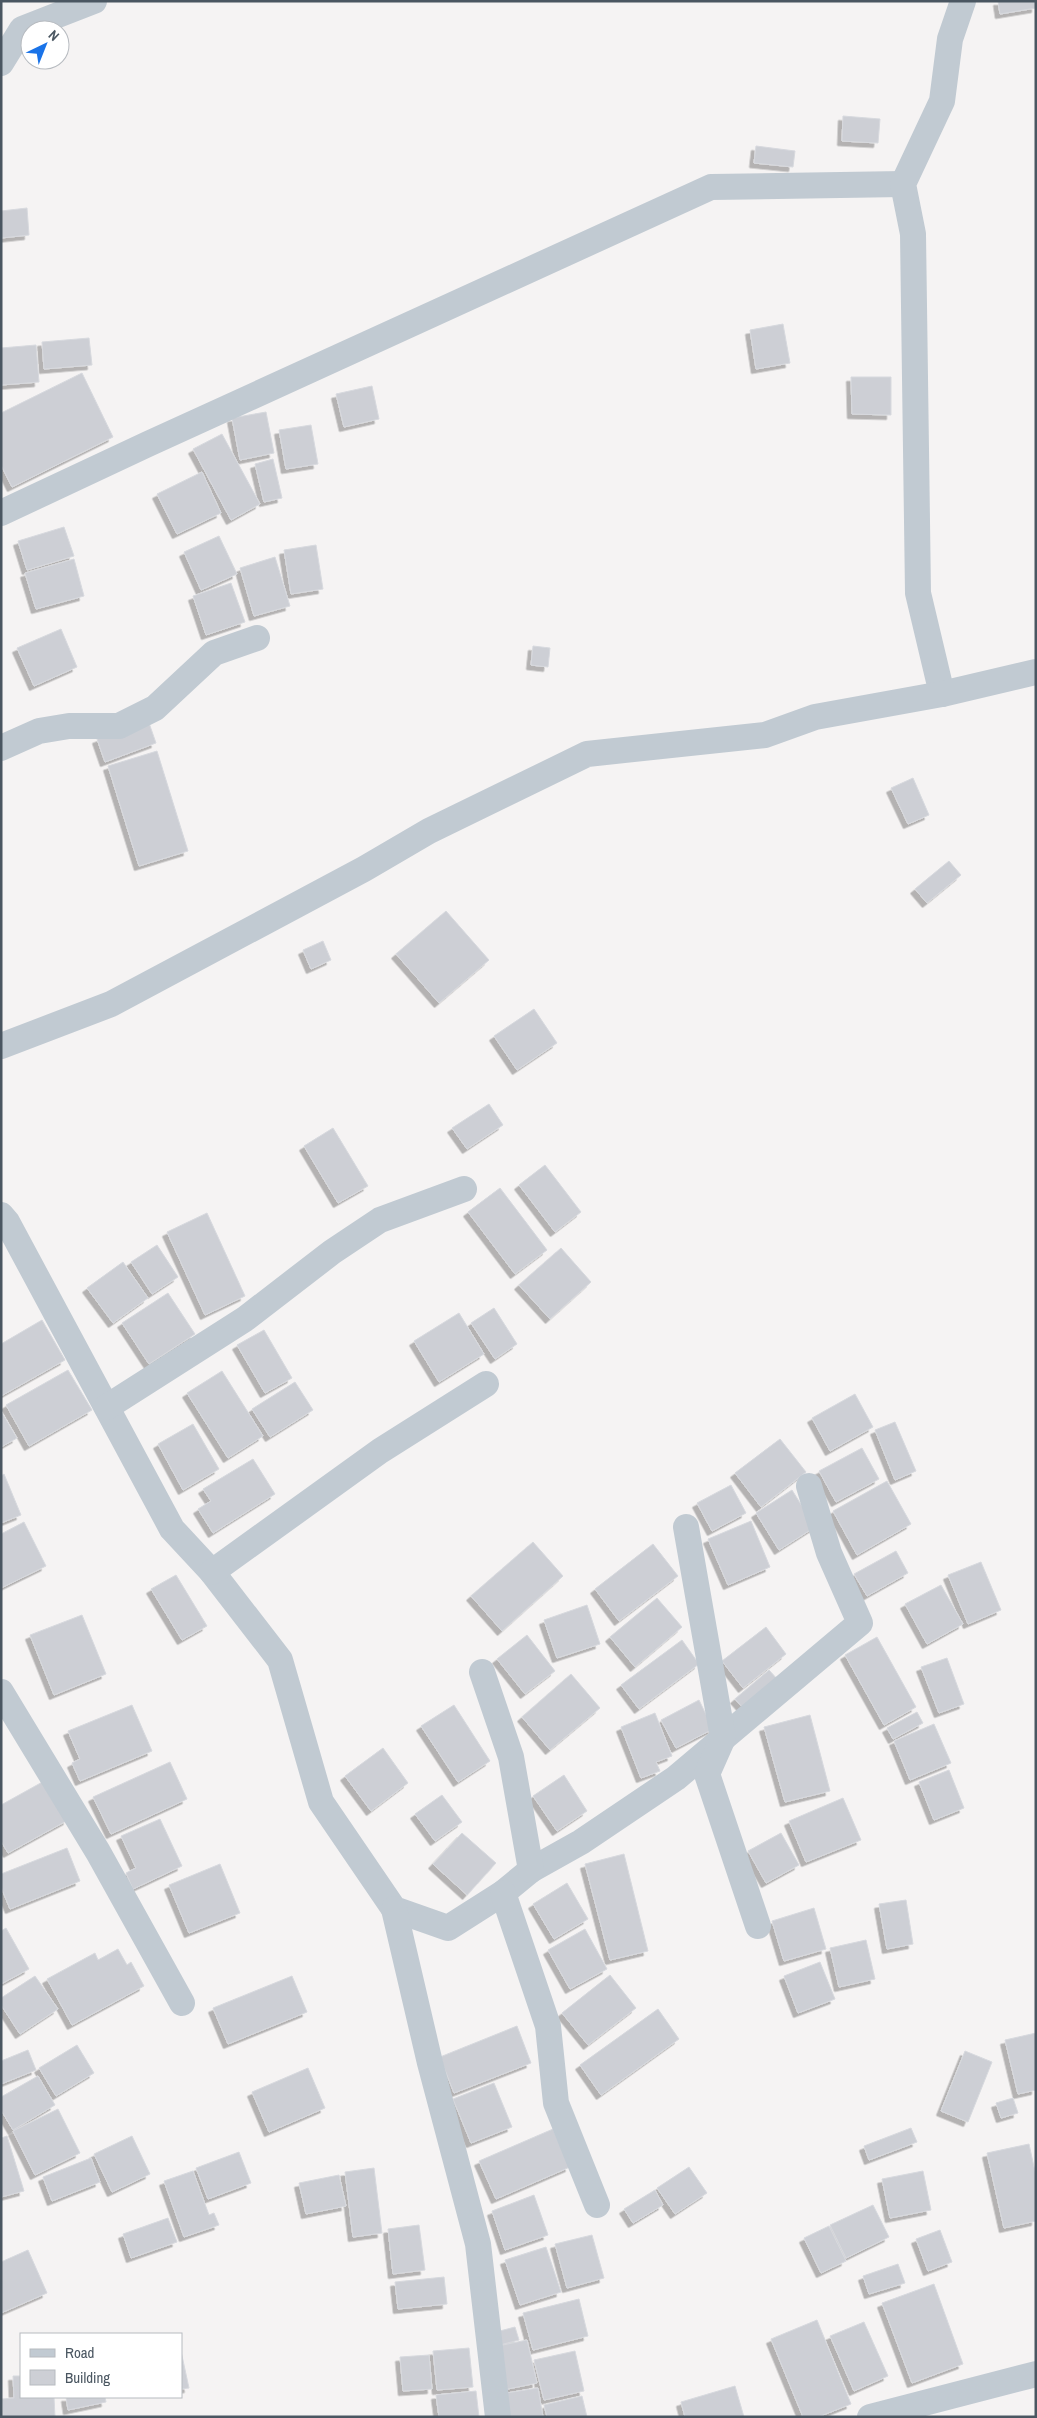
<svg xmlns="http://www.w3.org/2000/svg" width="1037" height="2418" font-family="'Archivo Narrow',sans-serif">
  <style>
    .building { fill: #cdcfd5; stroke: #d7d9de; filter: url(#shadow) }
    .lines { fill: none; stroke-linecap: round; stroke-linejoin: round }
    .minor { stroke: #c1cad2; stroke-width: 26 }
  </style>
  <defs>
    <filter id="shadow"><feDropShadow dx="-4.5" dy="4.5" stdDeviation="0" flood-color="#0004"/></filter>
  </defs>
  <rect width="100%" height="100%" fill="#f5f3f3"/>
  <g class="building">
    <polygon points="998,1 1036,1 1036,8 1000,14"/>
    <polygon points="843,116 880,119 878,143 842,141"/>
    <polygon points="756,146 795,151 793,167 754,163"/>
    <polygon points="27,208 29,235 1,238 1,211"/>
    <polygon points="783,324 790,363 756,369 750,330"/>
    <polygon points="89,338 92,365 44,369 42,342"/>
    <polygon points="36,345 39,382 1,385 1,348"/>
    <polygon points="82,373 113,437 12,487 1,465 1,413"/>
    <polygon points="851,377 891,377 891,415 852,414"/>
    <polygon points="372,386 379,419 344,427 336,394"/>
    <polygon points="266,412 274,453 240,460 232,418"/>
    <polygon points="311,425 318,464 286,469 279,430"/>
    <polygon points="222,434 260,504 231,520 193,449"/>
    <polygon points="273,459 282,498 264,502 255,464"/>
    <polygon points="202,472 221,513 177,534 157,494"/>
    <polygon points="64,527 74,556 27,570 18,541"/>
    <polygon points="219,536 237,574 201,590 184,552"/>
    <polygon points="316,545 323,589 291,594 284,550"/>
    <polygon points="275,557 290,606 254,616 240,568"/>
    <polygon points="74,559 84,596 36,609 25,573"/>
    <polygon points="231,583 245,622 206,635 193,596"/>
    <polygon points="61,629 77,667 34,686 17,648"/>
    <polygon points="533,646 550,648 548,667 531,665"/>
    <polygon points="148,720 156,743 105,762 97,739"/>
    <polygon points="157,751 188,851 139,866 108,766"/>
    <polygon points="913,778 929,815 908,824 891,788"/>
    <polygon points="949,861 961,875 927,903 915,889"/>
    <polygon points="446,911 489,960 439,1003 396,954"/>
    <polygon points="323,941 331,960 311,969 303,950"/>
    <polygon points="534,1009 557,1043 517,1070 494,1036"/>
    <polygon points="489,1104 503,1125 467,1149 452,1128"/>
    <polygon points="333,1128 368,1186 338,1203 304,1146"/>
    <polygon points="545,1165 581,1212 555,1232 519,1185"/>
    <polygon points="500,1188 547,1250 515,1274 468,1212"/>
    <polygon points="207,1213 245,1296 205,1315 167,1232"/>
    <polygon points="157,1245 178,1277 152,1294 131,1262"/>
    <polygon points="561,1248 591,1282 550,1319 519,1285"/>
    <polygon points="123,1262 148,1298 113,1323 87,1288"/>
    <polygon points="168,1293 195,1334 149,1364 122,1323"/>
    <polygon points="494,1308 517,1344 495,1359 471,1323"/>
    <polygon points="459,1313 484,1354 439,1382 414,1341"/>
    <polygon points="42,1320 65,1360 1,1396 1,1344"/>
    <polygon points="264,1330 292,1378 265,1393 237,1345"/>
    <polygon points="68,1370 92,1410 29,1446 6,1405"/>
    <polygon points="222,1371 263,1436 228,1458 187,1393"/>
    <polygon points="295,1382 313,1410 270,1437 252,1409"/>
    <polygon points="855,1394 873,1427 830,1451 812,1418"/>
    <polygon points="1,1411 17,1438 1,1447"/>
    <polygon points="895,1422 916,1471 895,1480 875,1430"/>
    <polygon points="193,1424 219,1469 183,1490 158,1444"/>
    <polygon points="780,1439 806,1472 761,1507 735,1473"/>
    <polygon points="862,1448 879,1479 836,1502 819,1471"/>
    <polygon points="253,1459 275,1494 213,1533 198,1509 211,1501 203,1489"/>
    <polygon points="4,1474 21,1515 1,1523 1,1476"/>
    <polygon points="887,1481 911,1524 857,1555 833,1511"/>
    <polygon points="731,1485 746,1513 712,1531 697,1503"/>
    <polygon points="792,1490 815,1527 779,1550 756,1513"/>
    <polygon points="751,1521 770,1567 728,1585 708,1539"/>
    <polygon points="24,1522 46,1566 1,1588 1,1534"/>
    <polygon points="533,1542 563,1576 502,1631 471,1596"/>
    <polygon points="653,1544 678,1576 619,1621 595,1589"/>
    <polygon points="896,1551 908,1573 867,1596 854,1574"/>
    <polygon points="981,1562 1001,1610 968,1624 948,1575"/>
    <polygon points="176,1575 207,1626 182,1640 151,1589"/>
    <polygon points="941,1585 963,1624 927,1644 905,1604"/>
    <polygon points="657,1598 682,1627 635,1667 610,1637"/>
    <polygon points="587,1605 600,1644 557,1658 544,1620"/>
    <polygon points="82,1615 106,1674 54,1695 30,1635"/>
    <polygon points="766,1627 786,1654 743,1688 722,1661"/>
    <polygon points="527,1635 555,1671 525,1694 497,1659"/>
    <polygon points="877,1637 916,1707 884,1725 845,1655"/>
    <polygon points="682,1640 699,1664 639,1709 621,1685"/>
    <polygon points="947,1658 964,1704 939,1713 921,1667"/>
    <polygon points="769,1670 778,1680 744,1709 735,1699"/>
    <polygon points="571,1674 600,1708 550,1750 522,1717"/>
    <polygon points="699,1700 713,1729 676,1748 661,1720"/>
    <polygon points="132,1705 152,1751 80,1781 72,1763 80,1759 68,1731"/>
    <polygon points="454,1705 490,1761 458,1782 421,1726"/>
    <polygon points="917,1712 923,1723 893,1739 887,1728"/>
    <polygon points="655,1713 672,1756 656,1762 660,1771 641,1778 621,1727"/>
    <polygon points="810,1715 830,1791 785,1802 764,1727"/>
    <polygon points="934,1724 951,1763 910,1780 894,1741"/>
    <polygon points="383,1748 408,1783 371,1811 345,1776"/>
    <polygon points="170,1762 187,1799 111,1834 93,1797"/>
    <polygon points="949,1770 964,1808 934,1820 919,1782"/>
    <polygon points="564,1775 587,1811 557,1831 533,1796"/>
    <polygon points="46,1780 68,1820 8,1853 1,1841 1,1805"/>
    <polygon points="442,1795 462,1822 435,1841 415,1814"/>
    <polygon points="843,1798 861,1840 806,1862 789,1821"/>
    <polygon points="160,1819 182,1866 133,1889 126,1873 136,1868 121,1836"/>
    <polygon points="462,1833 496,1863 467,1895 433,1864"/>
    <polygon points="781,1833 799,1865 766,1883 748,1851"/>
    <polygon points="67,1848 80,1881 10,1909 1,1887 1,1874"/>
    <polygon points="624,1854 648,1951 610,1960 585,1864"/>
    <polygon points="220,1864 240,1913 189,1933 169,1885"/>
    <polygon points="567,1883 588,1919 554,1939 533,1904"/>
    <polygon points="906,1900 913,1944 887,1949 879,1904"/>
    <polygon points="814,1908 826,1949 784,1961 772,1921"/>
    <polygon points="6,1928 29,1969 1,1984 1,1931"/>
    <polygon points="585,1929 607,1969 570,1989 548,1950"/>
    <polygon points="866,1940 875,1979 839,1987 830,1948"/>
    <polygon points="118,1949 127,1965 131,1962 144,1986 72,2025 47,1979 95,1953 98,1960"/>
    <polygon points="820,1962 835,1999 798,2013 784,1976"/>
    <polygon points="610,1975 636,2008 588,2045 562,2013"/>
    <polygon points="35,1976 58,2009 20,2034 1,2005 1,1998"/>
    <polygon points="292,1976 307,2012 228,2044 213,2008"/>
    <polygon points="658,2009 679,2039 601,2095 580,2065"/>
    <polygon points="517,2026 531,2063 454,2093 440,2057"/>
    <polygon points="1036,2033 1036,2090 1018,2094 1005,2040"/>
    <polygon points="77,2045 94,2073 56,2096 39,2068"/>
    <polygon points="28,2050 36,2070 1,2084 1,2061"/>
    <polygon points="965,2051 992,2062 968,2122 941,2111"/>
    <polygon points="308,2068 325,2108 269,2132 252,2092"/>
    <polygon points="38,2076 55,2105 13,2130 1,2110 1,2097"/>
    <polygon points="494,2083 512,2127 471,2143 453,2099"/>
    <polygon points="1013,2098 1018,2113 1001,2118 996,2103"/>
    <polygon points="58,2109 80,2153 35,2175 13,2131"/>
    <polygon points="911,2128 917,2142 869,2160 864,2146"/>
    <polygon points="553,2129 570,2167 496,2199 479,2161"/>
    <polygon points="7,2136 24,2191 1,2197 1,2138"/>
    <polygon points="132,2136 150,2174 112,2192 94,2154"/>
    <polygon points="1029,2144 1036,2176 1036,2221 1004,2228 987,2153"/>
    <polygon points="239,2152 251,2183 208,2199 196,2168"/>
    <polygon points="91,2158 100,2182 52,2201 43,2177"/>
    <polygon points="689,2167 707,2193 675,2214 657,2188"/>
    <polygon points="374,2168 382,2233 353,2237 345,2172"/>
    <polygon points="193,2171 209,2215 214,2213 219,2225 184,2237 164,2181"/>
    <polygon points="923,2171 931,2210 890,2218 882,2179"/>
    <polygon points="339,2175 346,2206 306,2214 299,2183"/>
    <polygon points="655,2190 663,2205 633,2223 624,2209"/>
    <polygon points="534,2195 548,2235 505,2250 492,2211"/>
    <polygon points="873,2205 889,2237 846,2258 830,2225"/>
    <polygon points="168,2218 177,2242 131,2258 123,2234"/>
    <polygon points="419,2225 425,2270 393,2274 388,2229"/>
    <polygon points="829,2226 846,2261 821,2273 804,2238"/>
    <polygon points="940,2230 952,2262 928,2271 916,2239"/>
    <polygon points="592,2235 604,2278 567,2288 555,2244"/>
    <polygon points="546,2247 561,2292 520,2305 505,2260"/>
    <polygon points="28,2250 47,2293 1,2313 1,2262"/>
    <polygon points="898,2264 905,2283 869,2294 863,2276"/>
    <polygon points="444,2277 447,2304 398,2309 395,2282"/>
    <polygon points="934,2284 963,2364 912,2383 882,2303"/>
    <polygon points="579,2299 588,2336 533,2350 523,2313"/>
    <polygon points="817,2320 851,2404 818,2417 803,2417 771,2339"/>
    <polygon points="864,2322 888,2376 854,2391 830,2336"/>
    <polygon points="515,2327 519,2340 496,2346 492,2333"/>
    <polygon points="527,2340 537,2383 503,2390 493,2347"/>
    <polygon points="469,2348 473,2387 437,2390 433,2351"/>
    <polygon points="181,2351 189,2388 181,2389"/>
    <polygon points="575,2351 584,2391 544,2400 534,2360"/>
    <polygon points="429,2355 432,2389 403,2391 400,2357"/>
    <polygon points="13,2376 21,2376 21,2397 54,2397 55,2417 3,2417 2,2399 14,2398"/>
    <polygon points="735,2386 744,2417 685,2417 681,2402"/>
    <polygon points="538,2388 543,2417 503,2417 500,2394"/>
    <polygon points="476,2391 479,2417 439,2417 436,2395"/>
    <polygon points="582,2396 587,2417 547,2417 544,2405"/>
    <polygon points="66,2397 105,2397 106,2402 68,2410"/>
  </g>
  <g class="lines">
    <g class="minor">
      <polyline points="1,63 22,29 94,1"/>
      <polyline points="1,513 148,444 711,187 903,184"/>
      <polyline points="942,694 918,593 913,234 903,184 942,101 950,39 963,1"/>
      <polyline points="1,748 39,731 69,726 119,726 155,708 214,653 257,638"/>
      <polyline points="1,1046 111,1004 364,869 429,831 587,754 765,735 815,717 942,694 1036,672"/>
      <polyline points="1,1215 7,1222 172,1529 212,1572 280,1660 321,1802 394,1909 448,1928 503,1893 531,1870 581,1842 676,1778 860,1623 829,1553 809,1486"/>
      <polyline points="107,1407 245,1319 332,1252 380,1220 464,1189"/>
      <polyline points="686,1527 723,1738 707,1774 758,1926"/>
      <polyline points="212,1572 380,1451 486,1384"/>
      <polyline points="482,1672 511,1757 531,1870"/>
      <polyline points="1,1692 98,1852 182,2003"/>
      <polyline points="503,1893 548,2026 556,2103 597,2205"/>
      <polyline points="394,1909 430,2063 478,2244 498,2417"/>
      <polyline points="870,2417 1036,2374"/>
    </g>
  </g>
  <rect width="1037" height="2418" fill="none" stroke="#4a5661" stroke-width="5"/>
  <rect x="20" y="2333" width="162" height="65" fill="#ffffff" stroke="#b7bbc0"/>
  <rect x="30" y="2349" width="25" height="8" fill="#c1cad2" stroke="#b7bbc0"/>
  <text x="65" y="2358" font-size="15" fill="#4a5661">Road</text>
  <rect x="30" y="2370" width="25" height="15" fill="#cdcfd5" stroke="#b7bbc0"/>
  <text x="65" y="2383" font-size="15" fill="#4a5661">Building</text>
  <g transform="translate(45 45) rotate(43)"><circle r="24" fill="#ffffff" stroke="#b7bbc0"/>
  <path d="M0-4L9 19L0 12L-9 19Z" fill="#1a73e8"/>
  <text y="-8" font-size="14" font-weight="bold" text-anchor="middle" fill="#4a5661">N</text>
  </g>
</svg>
